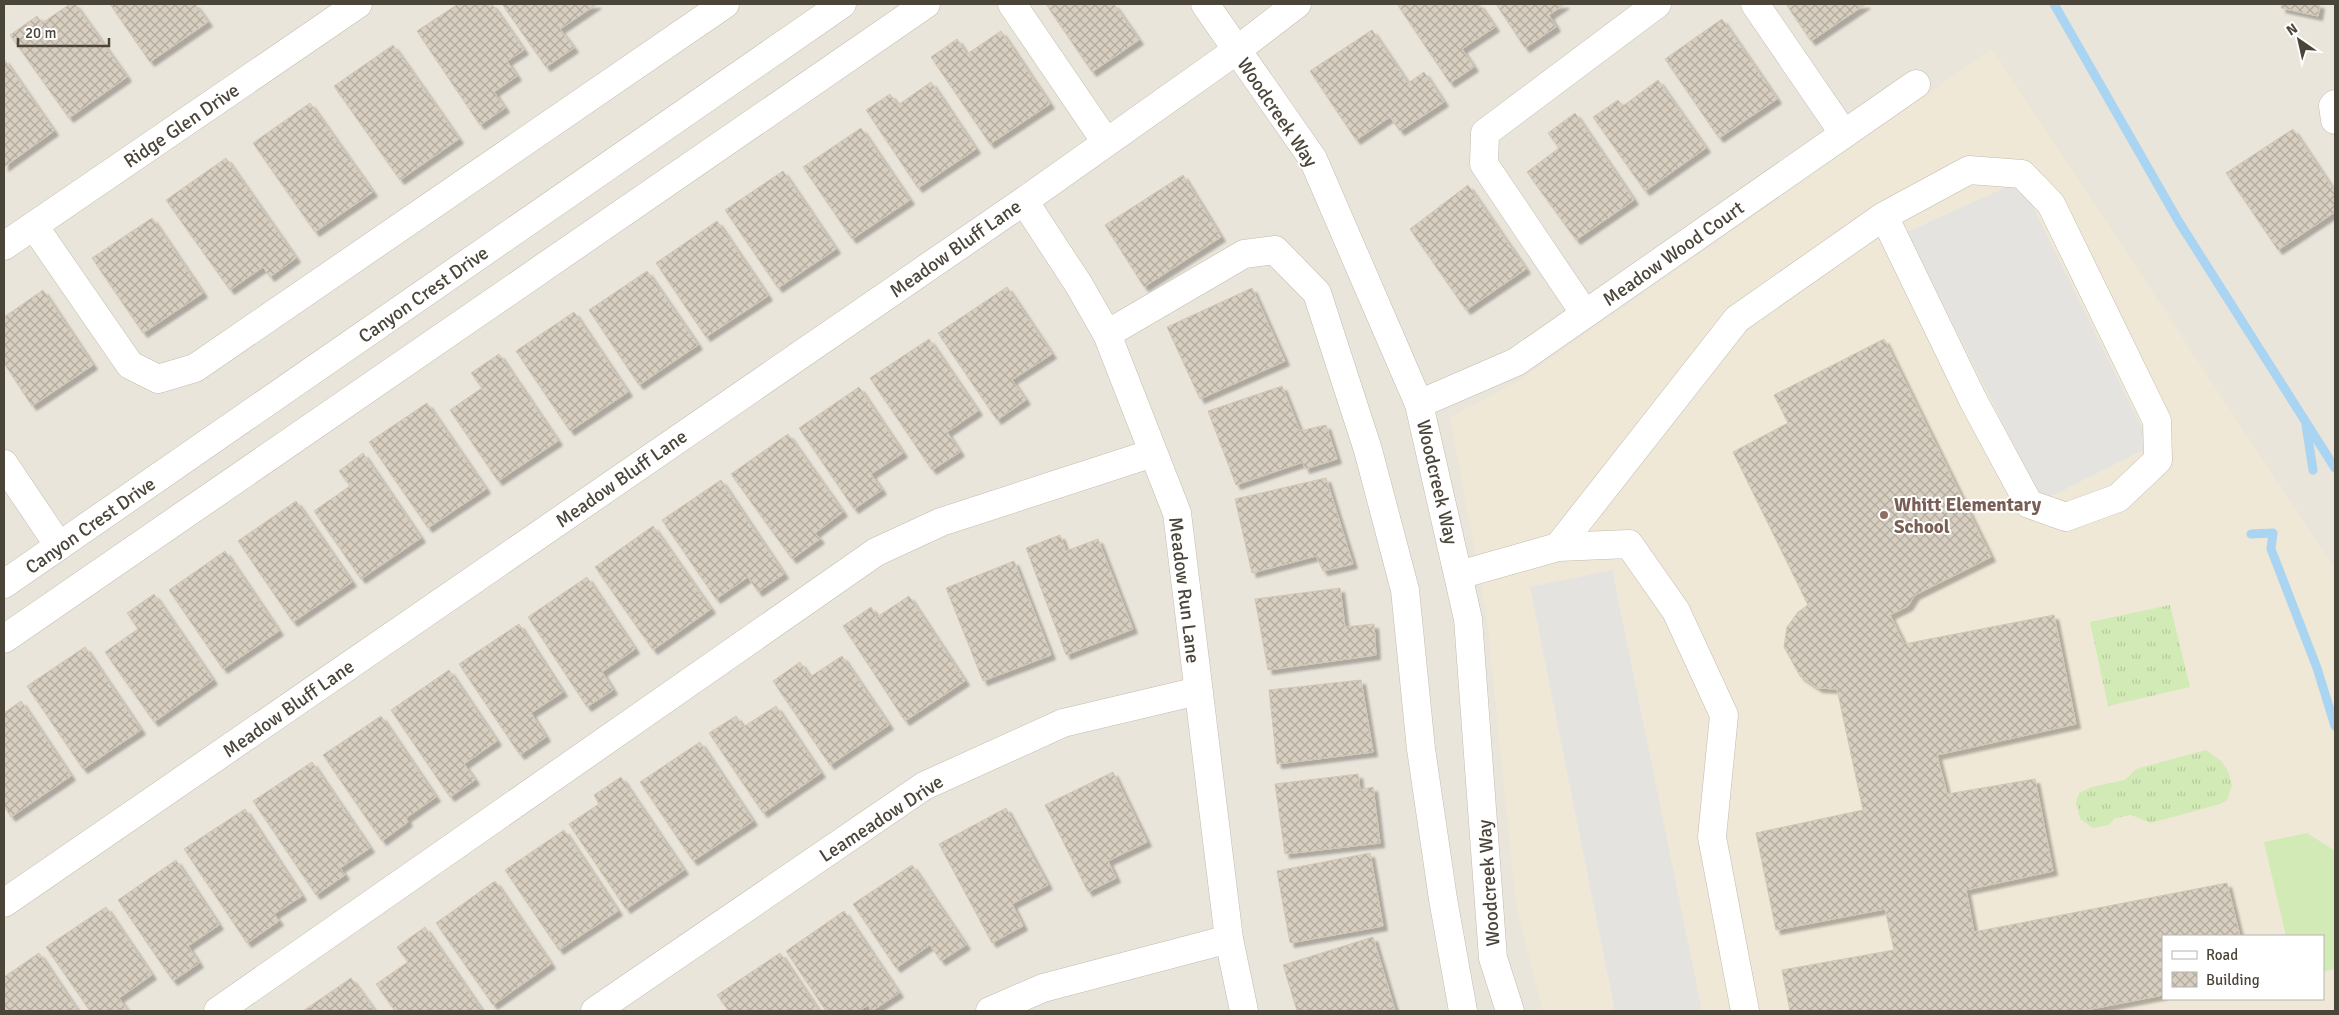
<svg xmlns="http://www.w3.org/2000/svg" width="2339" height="1015" font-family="Signika,sans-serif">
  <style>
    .residential { fill: #eae5da; fill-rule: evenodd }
    .education { fill: #efe8d6; fill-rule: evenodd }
    .grass { fill: url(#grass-tufts) }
    .pitch { fill: #d2eab5 }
    .parking { fill: #e5e3e0 }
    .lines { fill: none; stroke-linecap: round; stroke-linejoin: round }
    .stream { stroke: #a9d4f2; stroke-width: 9 }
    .building { fill: url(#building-cross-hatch); stroke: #d3c7b4; filter: url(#shadow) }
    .minor-casing { stroke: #c2bbae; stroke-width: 29 }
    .minor { stroke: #fff; stroke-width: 28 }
    .education-dot { fill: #8d6e63; stroke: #fff; stroke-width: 2 }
    .labels { text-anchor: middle; stroke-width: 4; stroke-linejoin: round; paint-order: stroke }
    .street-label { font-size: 19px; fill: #4b4439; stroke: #fff }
    .education-label { font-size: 19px; font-weight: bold; fill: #785e54; stroke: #fff; text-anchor: start }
  </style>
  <defs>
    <pattern id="grass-tufts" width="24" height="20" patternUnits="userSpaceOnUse" patternTransform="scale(1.25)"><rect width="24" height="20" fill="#d2eab5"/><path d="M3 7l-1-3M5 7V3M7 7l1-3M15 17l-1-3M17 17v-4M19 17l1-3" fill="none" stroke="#b6ca9c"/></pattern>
    <pattern id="building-cross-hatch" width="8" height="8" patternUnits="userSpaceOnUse" patternTransform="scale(1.25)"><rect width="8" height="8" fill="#d8cfc1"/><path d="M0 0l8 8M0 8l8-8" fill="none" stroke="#b1aa9e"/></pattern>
    <filter id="shadow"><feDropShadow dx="4.5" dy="4.5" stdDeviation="1" flood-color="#0004"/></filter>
  </defs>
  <rect width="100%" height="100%" fill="#f6f3ec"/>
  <path class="residential" d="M4,4H2335V1011H4ZM2163,936H2323V999H2163Z"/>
  <path class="education" d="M1992,49L2335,569V1011H1543L1516,904L1486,610L1450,417L1515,383ZM2163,936H2323V999H2163Z"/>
  <g class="grass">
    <polygon points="2170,605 2190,687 2108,706 2090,622"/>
    <polygon points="2206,750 2221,761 2228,771 2232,785 2227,800 2220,804 2151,823 2131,815 2115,818 2109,825 2093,828 2080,819 2076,802 2079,793 2092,787 2125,780 2136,769"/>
  </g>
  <polygon class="pitch" points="2307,833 2335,851 2335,969 2323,972 2323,936 2286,936 2264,842"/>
  <g class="parking">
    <polygon points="2020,181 2151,446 2042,501 1907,232"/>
    <polygon points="1612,570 1702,1011 1615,1011 1530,587"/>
  </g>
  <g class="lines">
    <g class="stream">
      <polyline points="2054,4 2179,222 2335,468"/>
      <polyline points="2306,425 2313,470"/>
      <polyline points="2251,534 2273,533 2271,549 2317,668 2335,726"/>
    </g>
  </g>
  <g class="building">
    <polygon points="70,4 75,4 127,77 69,118 10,35 37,16 42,23"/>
    <polygon points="110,4 195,4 208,22 150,62"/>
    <polygon points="458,4 492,4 524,50 507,61 517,76 494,92 505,108 480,125 417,31"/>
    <polygon points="502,4 597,4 560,29 574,48 546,67"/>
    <polygon points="1046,4 1114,4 1139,40 1092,72"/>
    <polygon points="1397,4 1479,4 1495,27 1462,49 1474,67 1450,83"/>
    <polygon points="1496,4 1565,4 1549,15 1556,27 1525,48"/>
    <polygon points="1786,4 1866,4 1811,41"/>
    <polygon points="2282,4 2320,4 2318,16 2281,8"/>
    <polygon points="1722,19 1777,99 1719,138 1665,59"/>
    <polygon points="1372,30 1408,83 1424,72 1444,102 1400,131 1390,117 1356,140 1310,71"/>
    <polygon points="1001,31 1050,104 990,144 931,57 957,39 967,54"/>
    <polygon points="393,45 459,139 400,180 334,86"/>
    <polygon points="4,59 54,131 4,167"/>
    <polygon points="1658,80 1706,148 1645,191 1593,117 1618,100 1623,106"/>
    <polygon points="931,82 976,149 918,188 866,110 890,94 898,105"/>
    <polygon points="310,103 373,192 315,232 253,143"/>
    <polygon points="1575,113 1634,200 1576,240 1527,172 1559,148 1548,133"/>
    <polygon points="861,128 910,200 852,239 803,167"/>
    <polygon points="2293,129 2335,192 2335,212 2278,250 2226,173"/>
    <polygon points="226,158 296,258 270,277 263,267 230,290 166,200"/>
    <polygon points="783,171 836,249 778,288 725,210"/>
    <polygon points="1183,175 1221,237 1144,287 1105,225"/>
    <polygon points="1468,185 1526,269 1466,310 1410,229"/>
    <polygon points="152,218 203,293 143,333 92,258"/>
    <polygon points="717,221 768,296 706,337 656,263"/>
    <polygon points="647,271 698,345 639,385 589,310"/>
    <polygon points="1007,287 1052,354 1012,380 1026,400 997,420 938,333"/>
    <polygon points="1252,288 1285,361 1200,399 1167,327"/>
    <polygon points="43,290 93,365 32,406 4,363 4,317"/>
    <polygon points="574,312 628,392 570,431 516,351"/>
    <polygon points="929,339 978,411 947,432 960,452 932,470 870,378"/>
    <polygon points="1884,339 1991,557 1915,595 1908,606 1890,615 1904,644 2054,615 2076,724 1937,755 1947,794 2035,779 2053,871 1966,890 1974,932 2227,883 2240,936 2163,936 2163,995 2081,1011 1790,1011 1782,970 1894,950 1885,909 1776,930 1756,833 1863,810 1837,689 1818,688 1800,676 1784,647 1787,627 1798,612 1808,605 1733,452 1788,423 1774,395"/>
    <polygon points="499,354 558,441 498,481 450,410 482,388 471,373"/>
    <polygon points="1282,386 1300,431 1326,425 1337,459 1305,469 1303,462 1236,485 1208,411"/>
    <polygon points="859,387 903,453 871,474 882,490 854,509 799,428"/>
    <polygon points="427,403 486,489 428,528 369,442"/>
    <polygon points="788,434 843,512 815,533 820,539 792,559 731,474"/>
    <polygon points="363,453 421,538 361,579 314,511 350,486 339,471"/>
    <polygon points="1326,478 1353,564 1323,571 1316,556 1252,573 1235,499"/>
    <polygon points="721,480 784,574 758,592 748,577 716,599 662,520"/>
    <polygon points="296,501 352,582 293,622 238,541"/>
    <polygon points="653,526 711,609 653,650 595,567"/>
    <polygon points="1060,535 1066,551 1098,539 1133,629 1066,655 1026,548"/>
    <polygon points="225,551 279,631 223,669 169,590"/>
    <polygon points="1014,561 1051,655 983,681 946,588"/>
    <polygon points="587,577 635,649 602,672 613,690 587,707 528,617"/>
    <polygon points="1340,588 1345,627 1374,624 1376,655 1268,670 1255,599"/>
    <polygon points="154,594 213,680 154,722 105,652 138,629 127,613"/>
    <polygon points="909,596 965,681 905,721 843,626 871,607 877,617"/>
    <polygon points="519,624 563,692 531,713 546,737 520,755 459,664"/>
    <polygon points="85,647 141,730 83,769 27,686"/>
    <polygon points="842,656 889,725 830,765 773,681 800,662 810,677"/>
    <polygon points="449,670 497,741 464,764 475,780 450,797 391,710"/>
    <polygon points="1361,680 1373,752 1277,764 1269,690"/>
    <polygon points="21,701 71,776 11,817 4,806 4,713"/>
    <polygon points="776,706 821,773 763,813 709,733 736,716 743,727"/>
    <polygon points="381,716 436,797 406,818 408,822 382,841 323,755"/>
    <polygon points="700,742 753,821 693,861 640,782"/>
    <polygon points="312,762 370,848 340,868 345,875 316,895 253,801"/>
    <polygon points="1113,772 1147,842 1108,861 1116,878 1088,892 1045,805"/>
    <polygon points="1358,774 1360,790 1373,787 1380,843 1285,854 1275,784"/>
    <polygon points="621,777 684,870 626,909 569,824 599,804 594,795"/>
    <polygon points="1006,808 1048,885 1012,904 1023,926 992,943 939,844"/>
    <polygon points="245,809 302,896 274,914 279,921 247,943 184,849"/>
    <polygon points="564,830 618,911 559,950 505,870"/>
    <polygon points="1370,853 1383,926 1290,943 1277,871"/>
    <polygon points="176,860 219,925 188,946 199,963 173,981 118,900"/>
    <polygon points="912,865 966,945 941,961 930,945 896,968 853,904"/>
    <polygon points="495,881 551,964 493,1005 436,923"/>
    <polygon points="106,907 152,975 119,998 128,1011 90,1011 46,947"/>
    <polygon points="844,911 899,993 872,1011 868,1005 859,1011 826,1011 786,951"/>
    <polygon points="425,927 481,1009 478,1011 395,1011 376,984 408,962 397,947"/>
    <polygon points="1373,937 1395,1010 1297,1011 1283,965"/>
    <polygon points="39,953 78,1011 4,1011 4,977"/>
    <polygon points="780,953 819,1011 729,1011 717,995"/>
    <polygon points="351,978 375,1011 303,1011"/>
  </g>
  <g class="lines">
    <defs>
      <g id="minor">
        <polyline points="1012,4 1106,142"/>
        <polyline points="1205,4 1313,159 1419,404 1468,619 1493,958 1510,1011"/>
        <polyline points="1755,4 1844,134"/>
        <polyline points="2335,104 2333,106 2335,120"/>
        <polyline points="1024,201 1079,285 1107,334 1177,513 1229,939 1244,1011"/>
        <polyline points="34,226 130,365 158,379 195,368 725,4"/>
        <polyline points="4,246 358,4"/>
        <polyline points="1585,314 1484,164 1485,133 1657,4"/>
        <polyline points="1107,334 1244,254 1275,250 1317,293 1368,450 1405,590 1421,749 1443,899 1463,1011"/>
        <polyline points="1419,404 1516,362 1916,84"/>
        <polyline points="4,464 59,546"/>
        <polyline points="1558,547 1737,319 1884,216 1969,170 2022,174 2051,204 2157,421 2158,460 2118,498 2066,517 2029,504 1973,400 1884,216"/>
        <polyline points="1459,575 1558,547 1629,544 1676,611 1724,715 1712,837 1745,1011"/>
        <polyline points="4,584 842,4"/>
        <polyline points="4,639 926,4"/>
        <polyline points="4,903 1024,201 1237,50 1297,4"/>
        <polyline points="218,1011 876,552 941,522 1153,453"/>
        <polyline points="595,1011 924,786 1063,723 1198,691"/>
        <polyline points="990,1011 1043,988 1229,939"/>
      </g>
    </defs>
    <use href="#minor" class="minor-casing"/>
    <use href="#minor" class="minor"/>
  </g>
  <circle class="education-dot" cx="1884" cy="515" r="5"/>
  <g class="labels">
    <g class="street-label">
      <text transform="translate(1278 112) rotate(56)" y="7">Woodcreek Way</text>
      <text transform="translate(181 125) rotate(-34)" y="7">Ridge Glen Drive</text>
      <text transform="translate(955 248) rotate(-35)" y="7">Meadow Bluff Lane</text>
      <text transform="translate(1673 253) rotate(-35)" y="7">Meadow Wood Court</text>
      <text transform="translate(423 294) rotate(-35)" y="7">Canyon Crest Drive</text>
      <text transform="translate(621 478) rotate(-35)" y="7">Meadow Bluff Lane</text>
      <text transform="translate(1438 482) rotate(77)" y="7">Woodcreek Way</text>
      <text transform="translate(90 525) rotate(-35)" y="7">Canyon Crest Drive</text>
      <text transform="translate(1185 590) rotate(83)" y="7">Meadow Run Lane</text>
      <text transform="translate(288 708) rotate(-35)" y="7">Meadow Bluff Lane</text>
      <text transform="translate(881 818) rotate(-33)" y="7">Leameadow Drive</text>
      <text transform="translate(1488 883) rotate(-94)" y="7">Woodcreek Way</text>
    </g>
    <g class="education-label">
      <text x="1894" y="511">Whitt Elementary<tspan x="1894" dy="22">School</tspan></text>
    </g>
  </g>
  <rect width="2339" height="1015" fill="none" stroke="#4b4439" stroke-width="10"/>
  <rect x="2162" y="935" width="162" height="65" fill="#ffffff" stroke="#b7b4b0"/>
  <rect x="2172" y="951" width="25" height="8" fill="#ffffff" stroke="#b7b4b0"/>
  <text x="2206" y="960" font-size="15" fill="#4b4439">Road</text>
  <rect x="2172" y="972" width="25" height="15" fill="url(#building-cross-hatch)" stroke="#b7b4b0"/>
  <text x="2206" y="985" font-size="15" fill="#4b4439">Building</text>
  <g transform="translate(2299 40) rotate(326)" stroke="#ffffff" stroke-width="4" paint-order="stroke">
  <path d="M0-4L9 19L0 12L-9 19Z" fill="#4b4439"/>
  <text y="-8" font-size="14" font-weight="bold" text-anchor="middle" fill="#4b4439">N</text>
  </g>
  <path d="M18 38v8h91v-8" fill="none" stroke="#4b4439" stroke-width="2.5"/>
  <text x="25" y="38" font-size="15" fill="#4b4439" stroke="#ffffff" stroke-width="4" paint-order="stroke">20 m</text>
</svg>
